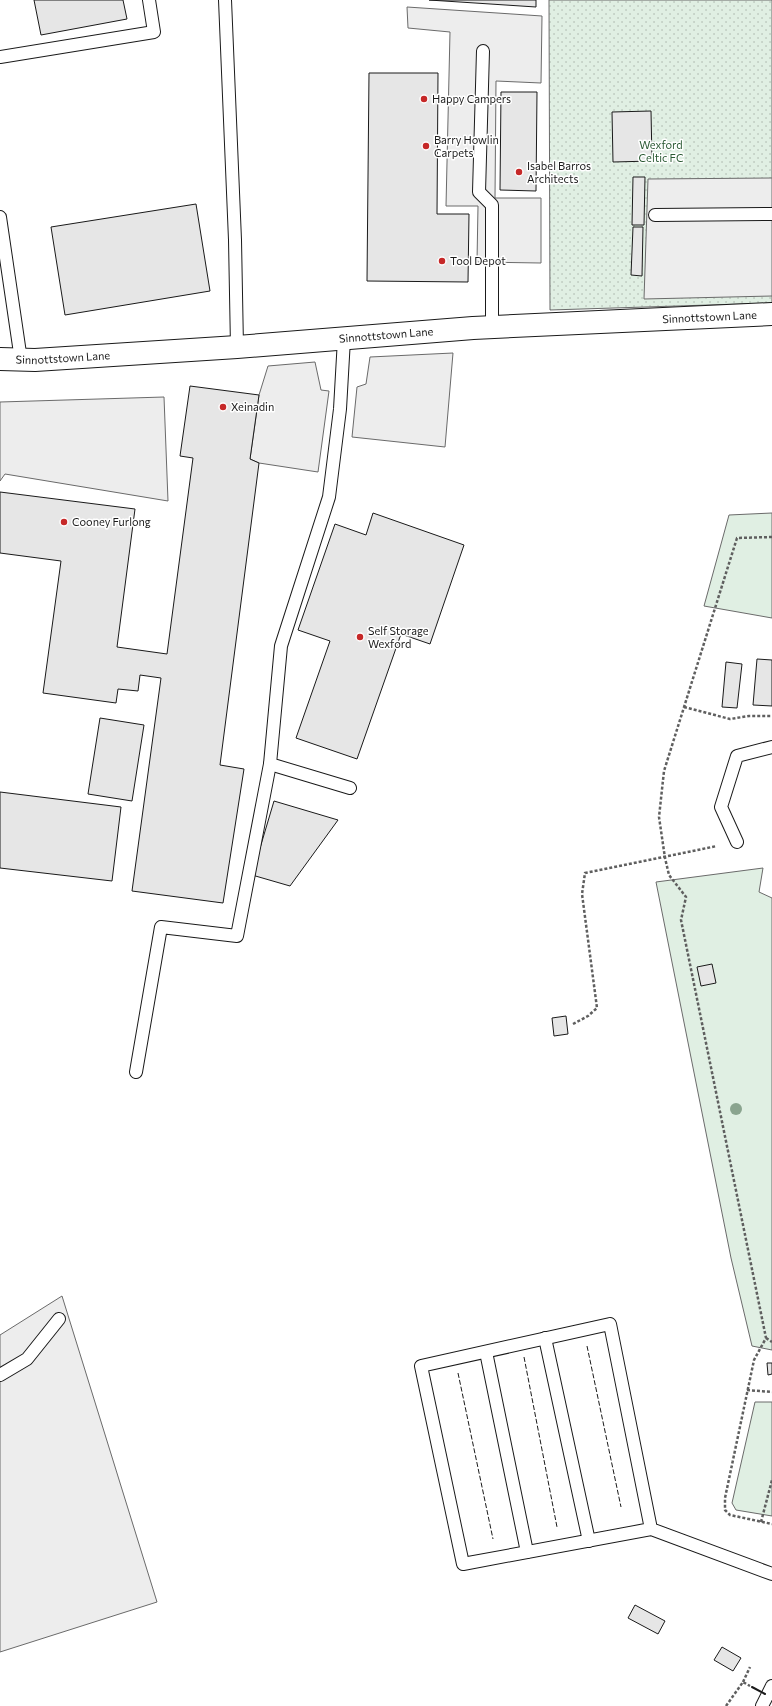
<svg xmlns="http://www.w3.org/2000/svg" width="772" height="1706" font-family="Commissioner,sans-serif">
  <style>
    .grass { fill: #e0efe3; stroke: #6a6a6a }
    .park { fill: url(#park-dots); stroke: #6a6a6a }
    .parking { fill: #ededed; stroke: #6a6a6a }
    .building { fill: #e6e6e6; stroke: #1a1a1a }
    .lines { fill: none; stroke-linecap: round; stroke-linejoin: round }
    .lane-casing { stroke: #1a1a1a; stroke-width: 14 }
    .secondary-casing { stroke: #1a1a1a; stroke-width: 24 }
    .path { stroke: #5f5f5f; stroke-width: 2.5; stroke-dasharray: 3 2; stroke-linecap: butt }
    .lane { stroke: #fff; stroke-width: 12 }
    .secondary { stroke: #fff; stroke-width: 22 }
    .fence { stroke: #1a1a1a; stroke-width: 1; stroke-dasharray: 5 2; stroke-linecap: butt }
    .wall { stroke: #1a1a1a; stroke-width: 2 }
    .tree { fill: #8aa48f }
    .poi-dot { fill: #c62828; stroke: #fff; stroke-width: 1.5 }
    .labels { text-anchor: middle; stroke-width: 3; stroke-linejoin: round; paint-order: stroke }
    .poi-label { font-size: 11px; fill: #1a1a1a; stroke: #fff; text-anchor: start }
    .park-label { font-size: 11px; fill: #2b5a34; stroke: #fff }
    .street-label { font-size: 11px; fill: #1a1a1a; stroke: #fff }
  </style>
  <defs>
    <pattern id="park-dots" width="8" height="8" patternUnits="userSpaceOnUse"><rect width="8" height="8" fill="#e0efe3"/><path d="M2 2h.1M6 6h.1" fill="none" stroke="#c0ccc2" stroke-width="1.8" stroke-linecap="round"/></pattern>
  </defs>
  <rect width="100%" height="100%" fill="#fff"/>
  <g class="grass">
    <polygon points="772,513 772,618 704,606 729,515"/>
    <polygon points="763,868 759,892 772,898 772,1350 752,1346 731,1258 656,882"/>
    <polygon points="755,1402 772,1402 772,1516 736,1510 732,1503"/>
  </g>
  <polygon class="park" points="549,0 772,0 772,303 550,310"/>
  <g class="parking">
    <polygon points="407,7 542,16 541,83 496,81 495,198 541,198 541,263 477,262 478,206 446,206 450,32 408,28"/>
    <polygon points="772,178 772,296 644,299 648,179"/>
    <polygon points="453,353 445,447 352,437 357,387 366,384 370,357"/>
    <polygon points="315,362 321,390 329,391 318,472 259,463 250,459 259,395 268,366"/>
    <polygon points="164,397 168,501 5,474 0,481 0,402"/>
    <polygon points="62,1296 157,1602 0,1652 0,1335"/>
  </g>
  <g class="building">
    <polygon points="34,0 123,0 127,19 41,35"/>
    <polygon points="429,0 536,0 536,7"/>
    <polygon points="369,73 438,73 437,214 469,214 468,282 367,281"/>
    <polygon points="501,92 537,92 536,191 500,190"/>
    <polygon points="651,111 652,161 613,162 612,112"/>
    <polygon points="633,177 645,177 644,225 632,225"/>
    <polygon points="196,204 210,291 65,315 51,227"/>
    <polygon points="633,227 643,227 642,276 631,275"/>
    <polygon points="190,386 259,395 250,459 259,463 220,765 244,769 223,903 132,891 161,678 140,675 138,691 118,689 116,703 43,693 61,561 0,553 0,492 135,509 117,647 167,654 193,458 180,456"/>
    <polygon points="373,513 464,545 430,644 401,634 357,759 296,738 330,641 298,630 335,524 366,535"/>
    <polygon points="757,659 772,660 772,706 753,705"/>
    <polygon points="726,662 742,664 737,708 722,707"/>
    <polygon points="100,718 144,725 132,801 88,794"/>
    <polygon points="0,792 121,807 112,881 0,868"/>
    <polygon points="274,801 338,820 290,886 252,875"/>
    <polygon points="712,964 716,983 701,986 697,967"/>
    <polygon points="566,1016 568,1034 554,1036 552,1018"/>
    <polygon points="767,1363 772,1363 772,1374 768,1375"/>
    <polygon points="635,1605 665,1621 658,1634 628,1618"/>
    <polygon points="722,1647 741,1658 733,1671 714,1660"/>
  </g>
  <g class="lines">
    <defs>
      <g id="lane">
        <polyline points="225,0 235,240 237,347"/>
        <polyline points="483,51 479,192 492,205 492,327"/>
        <polyline points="0,57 154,32 149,0"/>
        <polyline points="655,215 772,214"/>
        <polyline points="0,217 21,360"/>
        <polyline points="344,339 340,409 329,497 281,646 270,764 350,788"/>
        <polyline points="737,842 721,807 737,756 772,747"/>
        <polyline points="136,1072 161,927 237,936 270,764"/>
        <polyline points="545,1338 589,1541"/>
        <polyline points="486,1352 527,1552"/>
        <polyline points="0,1375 27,1359 59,1319"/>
        <polyline points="651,1529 610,1324 421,1366 463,1564 651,1529 772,1574"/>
        <polyline points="762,1706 772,1686"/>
      </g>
      <g id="secondary">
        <path id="s1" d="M0,359L35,360L237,347L473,328L772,314"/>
      </g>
    </defs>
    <use href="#lane" class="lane-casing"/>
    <use href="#secondary" class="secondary-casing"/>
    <g class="path">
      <polyline points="772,537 737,538 664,771 659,817 665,858 669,875 686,897 681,920 766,1338 754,1360 725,1498 725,1510 730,1515 772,1524"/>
      <polyline points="684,707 730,719 749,716 772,716"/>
      <polyline points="573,1024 588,1016 597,1008 582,894 585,873 717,846"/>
      <polyline points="766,1338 772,1342"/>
      <polyline points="747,1390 772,1392"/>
      <polyline points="761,1522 772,1480"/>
      <polyline points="743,1682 750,1667"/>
      <polyline points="726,1706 743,1682 750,1686"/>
    </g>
    <use href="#lane" class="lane"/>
    <use href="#secondary" class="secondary"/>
    <g class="fence">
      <polyline points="587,1346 621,1507"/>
      <polyline points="524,1357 557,1527"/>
      <polyline points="458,1373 493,1539"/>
    </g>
    <polyline class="wall" points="752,1687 765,1694"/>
  </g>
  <circle class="tree" cx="736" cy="1109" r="6"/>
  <g class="poi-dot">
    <circle cx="424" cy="99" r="4"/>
    <circle cx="426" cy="146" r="4"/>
    <circle cx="519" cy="172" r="4"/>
    <circle cx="442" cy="261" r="4"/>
    <circle cx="223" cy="407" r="4"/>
    <circle cx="64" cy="522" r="4"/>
    <circle cx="360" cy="637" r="4"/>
  </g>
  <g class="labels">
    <g class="poi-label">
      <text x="432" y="103">Happy Campers</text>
      <text x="434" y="144">Barry Howlin<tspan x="434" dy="13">Carpets</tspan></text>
      <text x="527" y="170">Isabel Barros<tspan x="527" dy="13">Architects</tspan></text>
      <text x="450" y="265">Tool Depot</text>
      <text x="231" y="411">Xeinadin</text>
      <text x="72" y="526">Cooney Furlong</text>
      <text x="368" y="635">Self Storage<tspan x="368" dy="13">Wexford</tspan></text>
    </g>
    <g class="park-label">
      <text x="661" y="149">Wexford<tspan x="661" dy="13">Celtic FC</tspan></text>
    </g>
    <g class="street-label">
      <text dy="4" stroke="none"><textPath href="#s1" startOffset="711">Sinnottstown Lane</textPath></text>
      <text dy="4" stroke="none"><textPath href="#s1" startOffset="387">Sinnottstown Lane</textPath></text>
      <text dy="4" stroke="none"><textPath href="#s1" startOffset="63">Sinnottstown Lane</textPath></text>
    </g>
  </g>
</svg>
